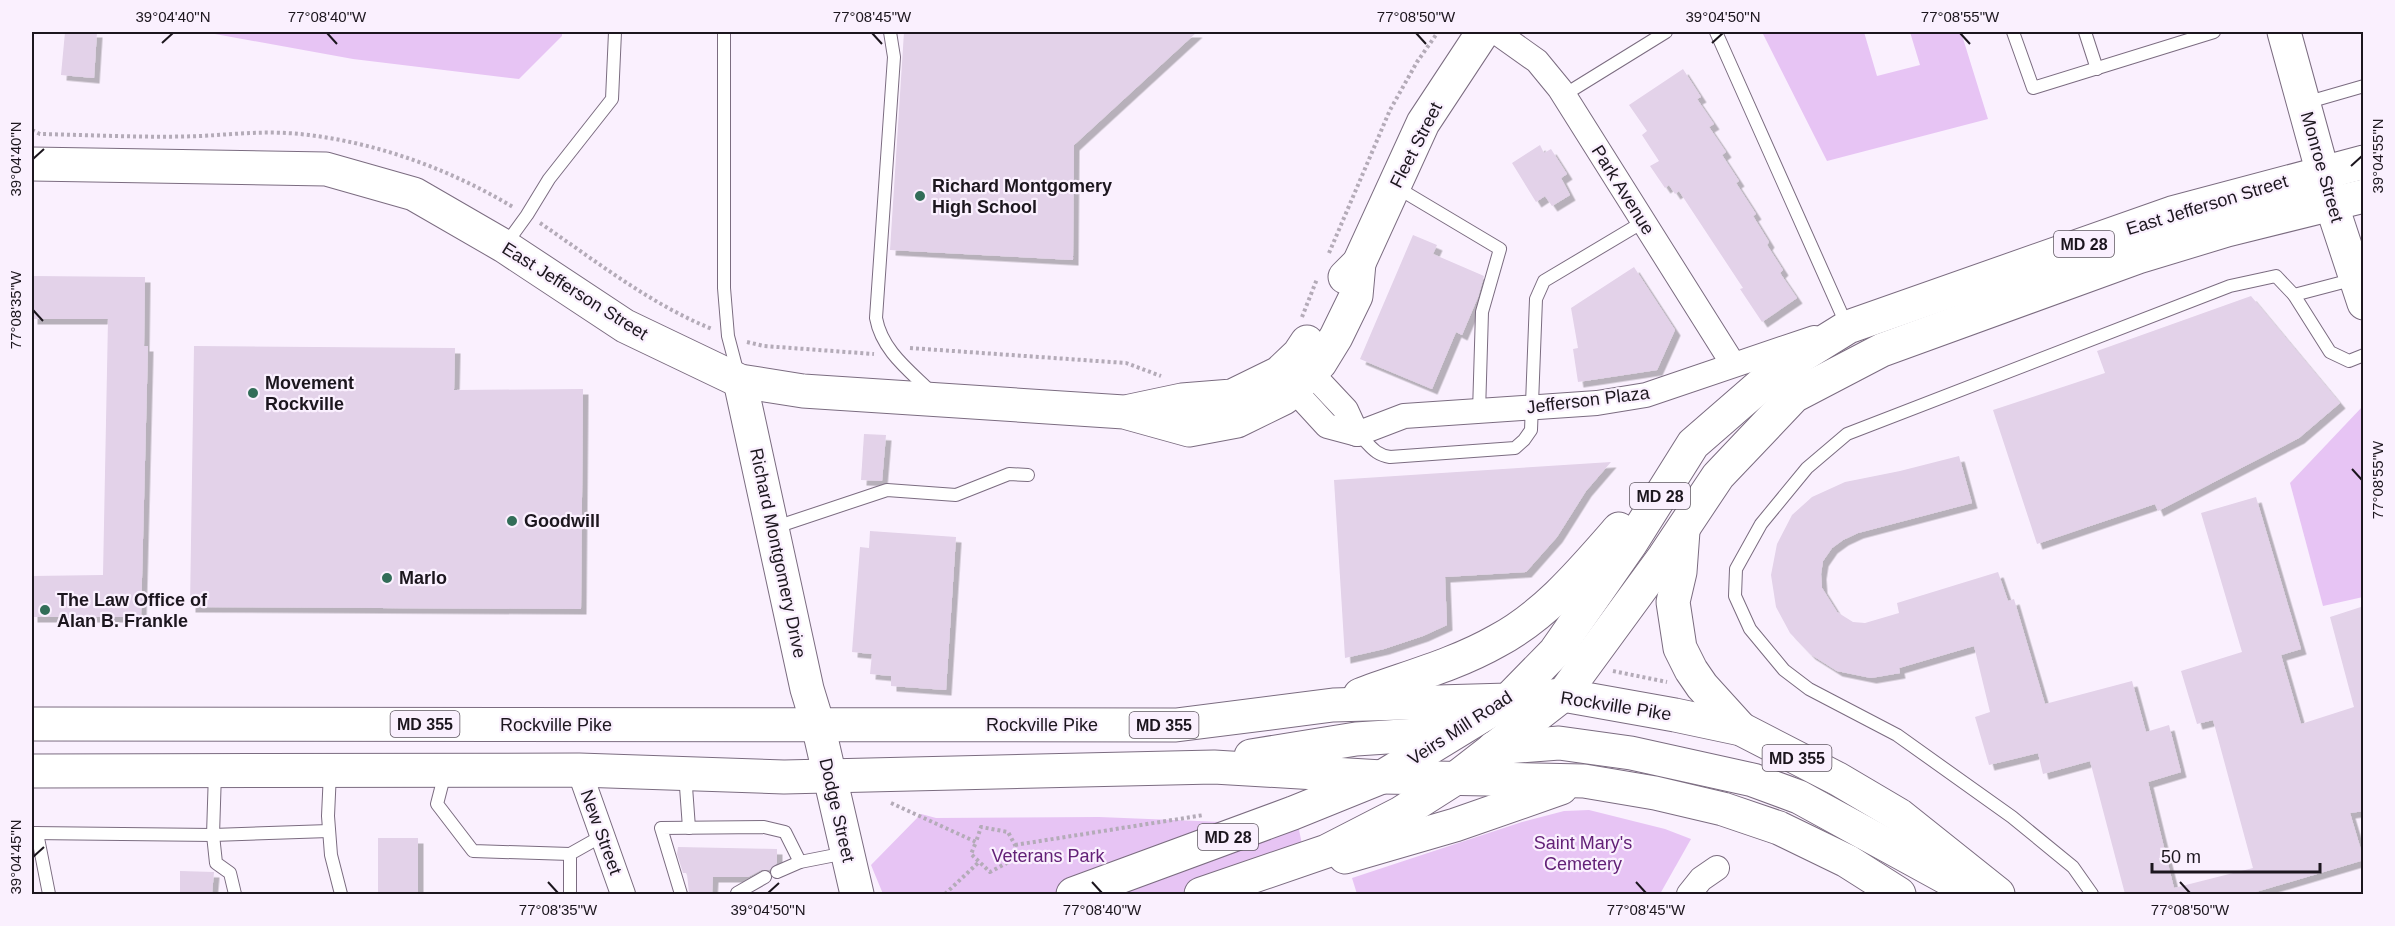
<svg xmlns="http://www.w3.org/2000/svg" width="2395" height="926" font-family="Arial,sans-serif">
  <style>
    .green { fill: #e7c4f4 }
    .building { fill: #e3d2e9; filter: url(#shadow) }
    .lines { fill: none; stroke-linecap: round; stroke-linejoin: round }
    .lane-casing { stroke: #7b6c80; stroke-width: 14 }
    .street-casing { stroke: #7b6c80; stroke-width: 26 }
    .secondary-casing { stroke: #7b6c80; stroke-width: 35 }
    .primary-casing { stroke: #7b6c80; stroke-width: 35 }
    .path { stroke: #b4abb8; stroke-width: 4; stroke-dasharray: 3 3; stroke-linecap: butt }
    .lane { stroke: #fff; stroke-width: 12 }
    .street { stroke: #fff; stroke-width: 24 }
    .secondary { stroke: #fff; stroke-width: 33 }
    .primary { stroke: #fff; stroke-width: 33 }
    .ticks { fill: none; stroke: #1c161e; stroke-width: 2 }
    .poi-dot { fill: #326d58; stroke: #faf0fe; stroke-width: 2 }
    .labels { text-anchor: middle; stroke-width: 4.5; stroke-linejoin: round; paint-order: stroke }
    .shield { fill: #faf0fe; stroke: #5f5761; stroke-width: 1.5 }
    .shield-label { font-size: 16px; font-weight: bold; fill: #1c161e }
    .street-label { font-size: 18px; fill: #1c161e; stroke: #faf0fe }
    .poi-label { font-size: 18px; font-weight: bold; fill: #1c161e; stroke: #faf0fe; text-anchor: start }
    .park-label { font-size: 18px; fill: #632177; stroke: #faf0fe }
    .neatline { fill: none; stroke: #1c161e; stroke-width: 2 }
    .ticks-label { font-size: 15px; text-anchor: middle; fill: #1c161e }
  </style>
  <defs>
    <filter id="shadow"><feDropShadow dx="5.5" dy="5.5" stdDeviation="0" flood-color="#0004"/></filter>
  </defs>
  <rect width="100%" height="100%" fill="#faf0fe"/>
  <g class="green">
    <polygon points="204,32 562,32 562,36 519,79 353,59"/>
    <polygon points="1762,32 1864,32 1877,76 1920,65 1910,32 1961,32 1988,119 1827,161"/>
    <polygon points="2363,406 2363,597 2323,606 2290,483"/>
    <polygon points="1589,810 1665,829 1691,839 1660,894 1357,894 1352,878 1522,822 1564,811"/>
    <polygon points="921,814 936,818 1099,817 1298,825 1303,849 1177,894 883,894 871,865"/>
  </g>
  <g class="building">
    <polygon points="65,32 97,32 94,78 61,75"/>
    <polygon points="904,32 1197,32 1074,145 1073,260 890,250"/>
    <polygon points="1683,69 1701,97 1697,99 1714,124 1709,127 1726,152 1722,155 1739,181 1736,183 1756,214 1753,216 1769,242 1767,245 1783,270 1780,273 1797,298 1762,322 1740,289 1743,288 1679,191 1675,194 1669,185 1665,188 1650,166 1659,161 1642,135 1647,131 1629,105"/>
    <polygon points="1540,145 1544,153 1551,149 1567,174 1561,178 1570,195 1552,206 1545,196 1536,202 1512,163"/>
    <polygon points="1413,235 1437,245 1433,254 1484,276 1478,297 1462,335 1456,332 1432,389 1360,359"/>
    <polygon points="1634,267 1675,330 1657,370 1578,382 1573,349 1578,348 1571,308"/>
    <polygon points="32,276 145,277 144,346 148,346 141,617 32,617 32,576 103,575 108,319 32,319"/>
    <polygon points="2251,296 2340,403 2299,438 2158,511 2155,504 2037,544 1993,410 2105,373 2097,351"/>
    <polygon points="194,346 455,348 454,390 583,389 581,609 190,607"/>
    <polygon points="864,434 886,435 882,481 861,480"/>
    <polygon points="1959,456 1972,503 1858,533 1843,540 1832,548 1823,561 1821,574 1822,588 1837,612 1853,622 1865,623 1899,613 1897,603 1998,572 2008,601 2014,599 2045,704 2132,681 2146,732 2169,725 2181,772 2148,782 2174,888 2253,868 2213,720 2197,724 2181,671 2242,652 2201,513 2256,497 2301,649 2281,655 2301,724 2354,707 2330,617 2364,606 2364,811 2350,813 2364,860 2249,894 2125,894 2090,761 2043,774 2038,753 1989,765 1975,717 1990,712 1974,646 1899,668 1900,673 1871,678 1837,671 1810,654 1790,633 1776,607 1771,575 1777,544 1792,515 1812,497 1845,482 1900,471"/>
    <polygon points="1611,462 1586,491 1557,537 1526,572 1445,577 1447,625 1423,636 1384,649 1345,658 1334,480"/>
    <polygon points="870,531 956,537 946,690 891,686 891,676 870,674 872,654 852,652 860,547 869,548"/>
    <rect x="378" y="838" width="40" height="56"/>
    <polygon points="678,847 777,849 777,863 769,870 761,870 748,877 713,877 712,894 689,894 687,873 683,873 677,854"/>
    <polygon points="180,871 214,872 212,894 180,894"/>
  </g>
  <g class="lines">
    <defs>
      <g id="lane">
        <polyline points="724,32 724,288 728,336 738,374"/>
        <path d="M890,32L894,57L876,318C882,351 910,371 932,393"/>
        <polyline points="1716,32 1847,326"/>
        <polyline points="2013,32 2033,88 2214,32"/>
        <polyline points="2085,32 2097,69"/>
        <polyline points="1564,95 1666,32"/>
        <polyline points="2305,103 2364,86"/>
        <polyline points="1396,187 1500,249 1482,312 1479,412"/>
        <polyline points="506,244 527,215 549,179 612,99 615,32"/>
        <polyline points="2294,295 2355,279"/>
        <path d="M1357,434C1370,443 1372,454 1390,457L1515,448L1524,440L1531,430L1536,299L1544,281L1643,222"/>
        <polyline points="773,528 887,490 956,495 1009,474 1028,475"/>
        <polyline points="215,772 213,835 216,863 230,873 235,894"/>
        <polyline points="330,772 328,816 331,855 341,894"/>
        <polyline points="445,773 437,804 473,851 570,854"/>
        <polyline points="685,773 689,828"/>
        <polyline points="32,833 213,835 329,831"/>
        <polyline points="37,833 49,894"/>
        <polyline points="777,872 800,862 846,853"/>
        <polyline points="737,893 765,877"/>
        <polyline points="570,894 570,854 602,836"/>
        <polyline points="681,894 661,828 764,827 785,832 800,862"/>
        <polyline points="2092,894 2073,867 2012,817 1897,735 1809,689 1784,670 1750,629 1735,596 1736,569 1761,524 1807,468 1847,434 2230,286 2276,276 2294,295 2330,352 2349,361 2364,355"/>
      </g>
      <g id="street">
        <polyline points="1496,32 1537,61 1560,89 1733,364"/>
        <polyline points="1300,361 1346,410 1357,434"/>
        <polyline points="1282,377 1327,426 1357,434 1404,416 1597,403 1646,395 1814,338"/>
        <polyline points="579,770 623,894"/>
        <polyline points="1689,894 1701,879 1717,868"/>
      </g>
      <g id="secondary">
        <polyline points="2284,32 2331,203 2364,303"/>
        <polyline points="32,164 326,169 414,194 504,246 625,326 740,381 803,391 1124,412 1189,430 1237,421 1284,398 1293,390 1320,363 1336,337 1356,296 1359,263"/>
        <polyline points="1345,277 1359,263 1423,123 1483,32"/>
        <polyline points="740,381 807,689 818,725 857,894"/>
        <polyline points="1130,411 1182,400 1232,396 1279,373 1299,354 1307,342"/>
      </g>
      <g id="primary">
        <polyline points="1683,531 1680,572 1673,602 1680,648 1691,670 1702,686 1741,729"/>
        <path d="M1360,695C1405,678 1455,665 1497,641C1546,615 1583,570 1619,529"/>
        <polyline points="32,724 1176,725 1333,705 1508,700 1563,695 1675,715 1741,729 1838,779 1899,815 1998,894"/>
        <polyline points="1494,748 1559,743 1631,753 1753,780 1799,797 1967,889"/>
        <polyline points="1251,756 1356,739 1449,733"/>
        <polyline points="32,771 579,770 784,777 1214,767 1382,777 1584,781 1655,793 1723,809 1779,828 1847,861 1899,894"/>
        <polyline points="1345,857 1455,825 1561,788"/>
        <polyline points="1073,894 1293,813 1382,777 1508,700 1555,652 1631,543 1693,444 1777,371 1848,327 2172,213 2364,162"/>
        <polyline points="1201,894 1327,851 1401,813 1456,778 1563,695 1664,557 1718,476 1794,396 1882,350 2138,257 2227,230 2364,196"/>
      </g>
    </defs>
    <use href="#lane" class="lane-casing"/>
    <use href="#street" class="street-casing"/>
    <use href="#secondary" class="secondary-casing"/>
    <use href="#primary" class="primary-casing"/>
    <g class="path">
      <path d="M32,130L40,134C93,135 147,138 200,136C239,134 268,130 309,135C381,144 451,170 513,207"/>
      <path d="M540,223C596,261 650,304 712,329"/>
      <polyline points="1329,253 1390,110 1417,62 1438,32"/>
      <polyline points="1302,317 1317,279"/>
      <polyline points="747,342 764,346 874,354"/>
      <polyline points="910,348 1126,363 1161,376"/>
      <polyline points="1613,671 1667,682"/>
      <polyline points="891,803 976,842 981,827 1008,832 1015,845 1016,858 990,872 971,854 976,842"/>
      <polyline points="1015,845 1204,815"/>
      <polyline points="945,894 979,862"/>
    </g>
    <use href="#lane" class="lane"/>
    <use href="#street" class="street"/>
    <use href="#secondary" class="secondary"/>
    <use href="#primary" class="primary"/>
  </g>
  <path class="ticks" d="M327,33L337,44M872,33L882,44M1416,33L1426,44M1960,33L1970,44M162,43L173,33M1712,43L1723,33M33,159L44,149M2351,166L2362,156M33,310L43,321M2352,469L2362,480M33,857L44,847M548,882L558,893M1092,882L1102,893M1636,882L1646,893M2180,882L2190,893M768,893L779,883"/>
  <g class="poi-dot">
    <circle cx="920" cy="196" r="6"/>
    <circle cx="253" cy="393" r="6"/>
    <circle cx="512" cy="521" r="6"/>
    <circle cx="387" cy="578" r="6"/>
    <circle cx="45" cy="610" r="6"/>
  </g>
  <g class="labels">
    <g class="shield">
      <rect x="2054" y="231" width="60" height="26" rx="4.5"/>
      <rect x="1630" y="483" width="60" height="26" rx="4.5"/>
      <rect x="390.5" y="711" width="69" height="26" rx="4.5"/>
      <rect x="1129.5" y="712" width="69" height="26" rx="4.5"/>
      <rect x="1762.5" y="745" width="69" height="26" rx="4.5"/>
      <rect x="1198" y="824" width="60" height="26" rx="4.5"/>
    </g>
    <g class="shield-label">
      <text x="2084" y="250">MD 28</text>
      <text x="1660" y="502">MD 28</text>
      <text x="425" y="730">MD 355</text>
      <text x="1164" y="731">MD 355</text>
      <text x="1797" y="764">MD 355</text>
      <text x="1228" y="843">MD 28</text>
    </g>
    <g class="street-label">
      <text transform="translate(1416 145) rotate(-63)" y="6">Fleet Street</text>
      <text transform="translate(2322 167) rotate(74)" y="6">Monroe Street</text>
      <text transform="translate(1623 190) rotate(58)" y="6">Park Avenue</text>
      <text transform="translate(2207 205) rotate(-17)" y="6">East Jefferson Street</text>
      <text transform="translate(575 291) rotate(32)" y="6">East Jefferson Street</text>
      <text transform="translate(1588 400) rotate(-7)" y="6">Jefferson Plaza</text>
      <text transform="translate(778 553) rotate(78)" y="6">Richard Montgomery Drive</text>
      <text transform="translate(1616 706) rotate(9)" y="6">Rockville Pike</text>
      <text x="556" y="731">Rockville Pike</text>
      <text x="1042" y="731">Rockville Pike</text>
      <text transform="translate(1460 728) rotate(-33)" y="6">Veirs Mill Road</text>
      <text transform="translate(837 810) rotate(77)" y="6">Dodge Street</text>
      <text transform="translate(601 832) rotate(70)" y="6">New Street</text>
    </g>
    <g class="poi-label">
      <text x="932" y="192">Richard Montgomery<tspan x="932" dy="21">High School</tspan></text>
      <text x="265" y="389">Movement<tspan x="265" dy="21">Rockville</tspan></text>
      <text x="524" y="527">Goodwill</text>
      <text x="399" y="584">Marlo</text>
      <text x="57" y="606">The Law Office of<tspan x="57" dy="21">Alan B. Frankle</tspan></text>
    </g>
    <g class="park-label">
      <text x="1583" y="849">Saint Mary's<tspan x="1583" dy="21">Cemetery</tspan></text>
      <text x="1048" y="862">Veterans Park</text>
    </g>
  </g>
  <rect width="2395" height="926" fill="none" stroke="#faf0fe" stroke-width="66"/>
  <path d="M2152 863v9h168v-9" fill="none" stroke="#1c161e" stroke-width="3"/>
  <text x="2161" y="863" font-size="18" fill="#1c161e" stroke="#faf0fe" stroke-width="4.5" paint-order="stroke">50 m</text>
  <rect x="33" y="33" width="2329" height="860" class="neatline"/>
  <g class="ticks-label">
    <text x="173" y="22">39°04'40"N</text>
    <text x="327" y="22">77°08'40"W</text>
    <text x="872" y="22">77°08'45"W</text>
    <text x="1416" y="22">77°08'50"W</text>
    <text x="1723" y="22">39°04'50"N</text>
    <text x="1960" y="22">77°08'55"W</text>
    <text transform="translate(2378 156) rotate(-90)" y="5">39°04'55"N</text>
    <text transform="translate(16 159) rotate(-90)" y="5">39°04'40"N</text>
    <text transform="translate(16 310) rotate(-90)" y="5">77°08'35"W</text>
    <text transform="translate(2378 480) rotate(-90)" y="5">77°08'55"W</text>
    <text transform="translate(16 857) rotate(-90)" y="5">39°04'45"N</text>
    <text x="558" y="915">77°08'35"W</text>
    <text x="768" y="915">39°04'50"N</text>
    <text x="1102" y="915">77°08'40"W</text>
    <text x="1646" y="915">77°08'45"W</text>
    <text x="2190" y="915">77°08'50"W</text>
  </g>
</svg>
